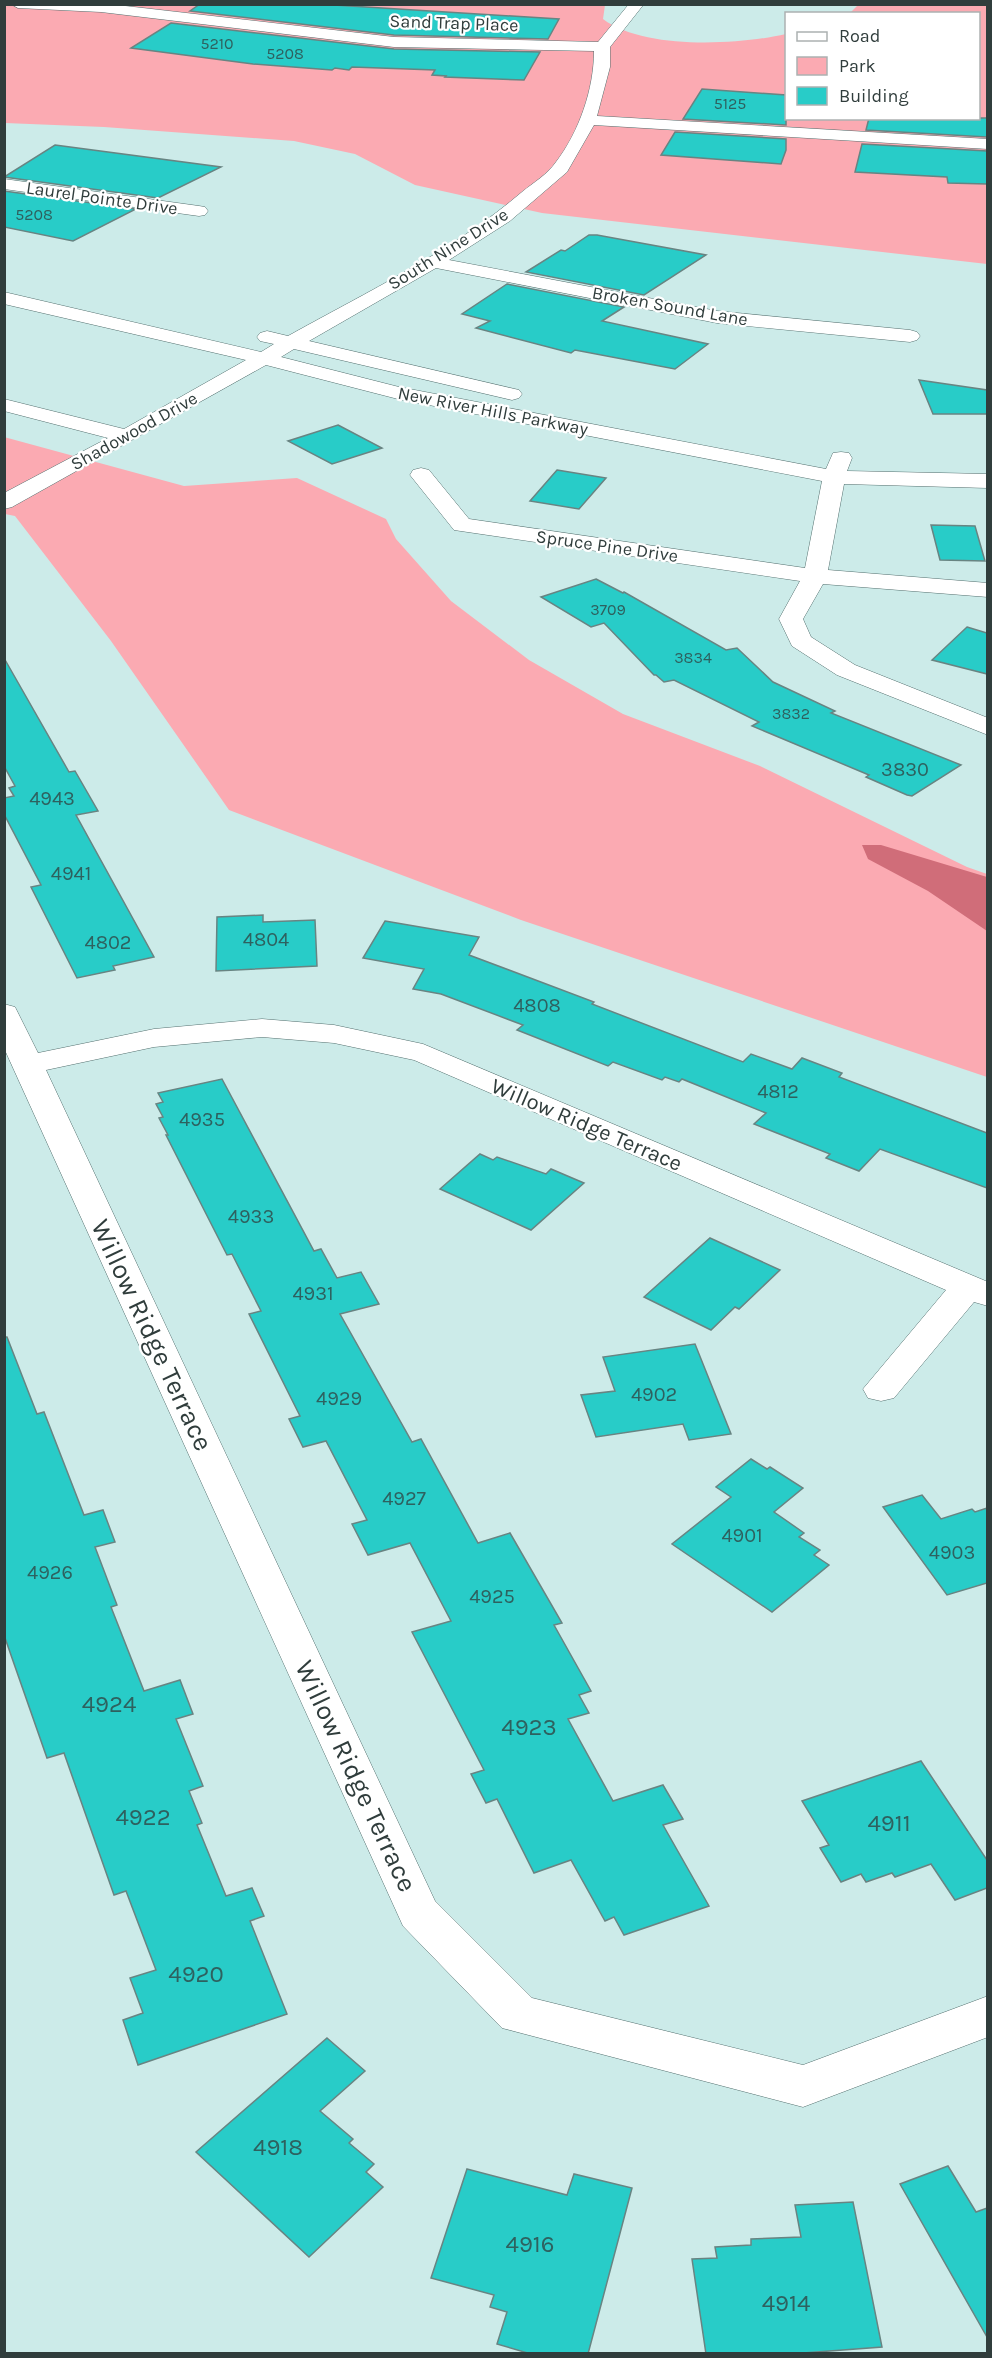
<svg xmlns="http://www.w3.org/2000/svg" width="992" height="2358" font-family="Karla,sans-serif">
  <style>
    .green { fill: #fbaab2 }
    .water { fill: #d06d79 }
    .building { fill: #28ccc8; stroke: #688482; stroke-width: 1.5 }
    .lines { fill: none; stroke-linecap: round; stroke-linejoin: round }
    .minor-casing { stroke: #54706f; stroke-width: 1 }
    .minor { fill: #fff; fill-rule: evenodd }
    .labels { text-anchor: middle; stroke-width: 4.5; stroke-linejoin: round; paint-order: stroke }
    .far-number-label { font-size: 16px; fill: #2e615f }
    .far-street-label { font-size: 18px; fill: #303d3c; stroke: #fff }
    .number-label { font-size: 20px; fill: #2e615f }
    .street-label { font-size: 22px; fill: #303d3c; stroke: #fff }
    .near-number-label { font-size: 24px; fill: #2e615f }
    .near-street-label { font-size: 27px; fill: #303d3c; stroke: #fff }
  </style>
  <rect width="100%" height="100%" fill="#ccebe9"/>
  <g class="green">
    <path d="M5,5H605L603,19C644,50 738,45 786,34V118H978V14L850,13L858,5H987V264L542,213L415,185L355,154L294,141L104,127L5,123Z"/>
    <polygon points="4,437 184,486 297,478 386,519 396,539 451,601 529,660 623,714 760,766 967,867 987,874 987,1077 521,920 229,810 111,641 15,516 5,514"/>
  </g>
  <polygon class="water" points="862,845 881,845 987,877 987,931 928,891 868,859"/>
  <g class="building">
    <polygon points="200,4 318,4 559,19 548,39 394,35 190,11"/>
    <polygon points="171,23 394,49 540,52 524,80 445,77 446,76 432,75 435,70 352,67 349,70 335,68 332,70 253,64 131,48"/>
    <polygon points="702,89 786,95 786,125 683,119"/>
    <polygon points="869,118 987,118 987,137 866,130"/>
    <polygon points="675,132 786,139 786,150 781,164 661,155"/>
    <polygon points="862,144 987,151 987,184 948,183 947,177 855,172"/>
    <polygon points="55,145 221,167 158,198 4,177"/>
    <polygon points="4,191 136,209 73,241 4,227"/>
    <polygon points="589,235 597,235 706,255 644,295 526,272 561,250 565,251"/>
    <polygon points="507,284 624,307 602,321 708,344 675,369 575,350 571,353 476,328 490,321 462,314"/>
    <polygon points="919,380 987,390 987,414 933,414"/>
    <polygon points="338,425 382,448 332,464 288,441"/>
    <polygon points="557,470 606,478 579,509 530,501"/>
    <polygon points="931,525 975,526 985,561 940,560"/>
    <polygon points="596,579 623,593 624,592 726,650 737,648 773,682 835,711 831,713 961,765 912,796 907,795 866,777 869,775 752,726 759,722 674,680 664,682 656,675 654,675 604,623 591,627 541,597"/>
    <polygon points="967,627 987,633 987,674 932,660"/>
    <polygon points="4,658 69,772 75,771 98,811 76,815 154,957 113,966 115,970 77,978 31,887 41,885 4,814 4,798 14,796 9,788 15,786 4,766"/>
    <polygon points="263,915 263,922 315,920 317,966 216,971 217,917"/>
    <polygon points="385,921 479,937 469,955 594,1002 592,1004 743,1062 751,1054 792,1069 802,1058 842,1073 839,1077 987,1133 987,1188 880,1149 859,1171 826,1158 830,1154 754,1124 766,1113 682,1079 679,1082 665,1077 662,1080 613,1062 608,1066 517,1030 523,1025 441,994 413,989 424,969 363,958"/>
    <polygon points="222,1079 314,1251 321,1249 337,1278 361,1272 379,1304 340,1314 412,1442 421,1439 478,1543 510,1533 562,1623 554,1625 591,1691 579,1695 589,1713 568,1719 613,1801 663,1785 683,1819 663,1825 709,1906 624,1935 614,1917 605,1921 571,1860 534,1873 497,1799 486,1803 471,1774 484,1770 412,1632 451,1621 410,1543 368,1555 352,1524 367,1520 326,1441 303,1447 289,1419 300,1416 249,1314 261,1311 232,1254 227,1255 166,1135 168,1135 159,1118 163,1117 156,1104 163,1102 158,1093"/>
    <polygon points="480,1154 493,1160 497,1157 546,1174 551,1169 584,1183 531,1230 440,1189"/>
    <polygon points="710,1238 780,1270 739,1309 735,1307 711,1330 644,1297"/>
    <polygon points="4,1337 7,1337 37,1414 44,1412 84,1515 103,1510 115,1542 95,1547 117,1605 111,1607 144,1691 180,1680 193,1714 176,1719 203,1786 189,1791 202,1823 197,1825 226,1896 252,1888 264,1916 250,1921 287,2014 138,2065 123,2020 143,2013 130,1978 156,1970 126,1891 114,1895 64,1753 47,1758 4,1635"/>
    <polygon points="695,1344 731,1434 689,1440 683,1424 596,1437 581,1395 615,1391 603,1357"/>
    <polygon points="751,1459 767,1469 770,1467 803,1488 774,1512 804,1533 799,1537 820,1550 814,1555 829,1565 772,1612 672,1544 731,1497 716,1487"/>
    <polygon points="922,1495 941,1519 972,1509 975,1512 987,1508 987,1583 947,1595 883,1507"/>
    <polygon points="921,1761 987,1860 987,1888 955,1900 931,1864 895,1877 892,1873 866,1882 861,1874 841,1882 820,1848 829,1845 802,1801"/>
    <polygon points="327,2038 365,2071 320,2111 353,2139 349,2143 374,2164 366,2172 383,2187 309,2257 196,2152"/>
    <polygon points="948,2166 976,2212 987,2208 987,2337 900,2184"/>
    <polygon points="467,2169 567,2195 574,2174 632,2188 588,2354 531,2354 497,2344 507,2312 490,2307 494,2295 431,2278"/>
    <polygon points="853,2202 882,2347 790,2354 706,2354 692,2259 717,2258 715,2247 751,2245 751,2239 801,2237 795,2205"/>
  </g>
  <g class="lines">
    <defs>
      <g id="minor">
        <path d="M11,4H108L394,37L598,42L629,4H644L610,47V67L597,116L988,139V149L594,125L567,172L510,221L449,260L717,311L910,330L917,332L920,336L917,340L910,342L717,323L436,268L309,341L519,390L522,394L519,398L512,400L294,349L281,357L399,387L826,469L833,453L841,452L849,453L852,458L847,471L988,474V488L844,484L828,570L988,583V597L823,584L803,619L811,637L855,665L988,718V735L837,675L792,646L779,619L800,581L454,530L410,475L413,470L421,468L429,470L469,519L805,568L822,481L398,399L266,365L12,507L4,509V493L108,438L4,411V399L124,429L246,360L4,304V292L261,352L274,344L260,341L257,337L260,333L267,331L288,336C367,292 453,251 522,192C533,183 548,174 556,162C579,132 594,89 594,51L394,47L101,12L18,8Z"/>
        <polygon points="4,179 199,206 205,207 208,211 205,215 199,216 4,189"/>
        <polygon points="4,1004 15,1007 38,1053 154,1029 262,1019 334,1025 423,1044 988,1282 988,1306 974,1302 894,1398 881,1401 868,1398 863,1389 946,1290 414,1060 334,1043 262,1037 154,1047 46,1070 435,1901 532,1998 803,2065 988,1996 988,2037 803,2107 502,2028 403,1926 4,1048"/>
      </g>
    </defs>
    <use href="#minor" class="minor-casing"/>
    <use href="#minor" class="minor"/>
  </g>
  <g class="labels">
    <g class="far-number-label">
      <text x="217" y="49">5210</text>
      <text x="285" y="59">5208</text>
      <text x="730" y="109">5125</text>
      <text x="34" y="220">5208</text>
      <text x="608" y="615">3709</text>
      <text x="693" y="663">3834</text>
      <text x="791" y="719">3832</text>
    </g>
    <g class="far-street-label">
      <text transform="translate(454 23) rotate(2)" y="6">Sand Trap Place</text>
      <text transform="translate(102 198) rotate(8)" y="6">Laurel Pointe Drive</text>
      <text transform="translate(448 249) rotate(-32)" y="6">South Nine Drive</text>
      <text transform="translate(670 306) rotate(10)" y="6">Broken Sound Lane</text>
      <text transform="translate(493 411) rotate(11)" y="6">New River Hills Parkway</text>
      <text transform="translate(134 431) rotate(-29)" y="6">Shadowood Drive</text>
      <text transform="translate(607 546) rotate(8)" y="6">Spruce Pine Drive</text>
    </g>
    <g class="number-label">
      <text x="905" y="776">3830</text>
      <text x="52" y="805">4943</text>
      <text x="71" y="880">4941</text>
      <text x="266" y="946">4804</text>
      <text x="108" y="949">4802</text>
      <text x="537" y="1012">4808</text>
      <text x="778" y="1098">4812</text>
      <text x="202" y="1126">4935</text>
      <text x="251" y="1223">4933</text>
      <text x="313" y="1300">4931</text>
      <text x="654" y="1401">4902</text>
      <text x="339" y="1405">4929</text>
      <text x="404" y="1505">4927</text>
      <text x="742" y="1542">4901</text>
      <text x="952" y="1559">4903</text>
      <text x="50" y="1579">4926</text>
      <text x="492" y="1603">4925</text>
    </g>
    <g class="street-label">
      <text transform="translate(587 1124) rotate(23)" y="8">Willow Ridge Terrace</text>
    </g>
    <g class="near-number-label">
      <text x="109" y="1712">4924</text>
      <text x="529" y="1735">4923</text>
      <text x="143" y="1825">4922</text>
      <text x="889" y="1831">4911</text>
      <text x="196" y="1982">4920</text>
      <text x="278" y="2155">4918</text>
      <text x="530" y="2252">4916</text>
      <text x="786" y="2311">4914</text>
    </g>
    <g class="near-street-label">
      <text transform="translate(152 1335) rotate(65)" y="9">Willow Ridge Terrace</text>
      <text transform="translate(356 1776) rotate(65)" y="9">Willow Ridge Terrace</text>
    </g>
  </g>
  <rect width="992" height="2358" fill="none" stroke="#303d3c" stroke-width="12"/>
  <rect x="785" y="12" width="195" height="108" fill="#ffffff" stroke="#acb1b1" stroke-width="1.5"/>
  <rect x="797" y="32" width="30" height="9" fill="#ffffff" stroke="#acb1b1" stroke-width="1.5"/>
  <text x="839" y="42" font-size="18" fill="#303d3c">Road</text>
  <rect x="797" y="57" width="30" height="18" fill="#fbaab2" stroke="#acb1b1" stroke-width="1.5"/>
  <text x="839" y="72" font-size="18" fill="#303d3c">Park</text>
  <rect x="797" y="87" width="30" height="18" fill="#28ccc8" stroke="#acb1b1" stroke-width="1.5"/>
  <text x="839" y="102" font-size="18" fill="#303d3c">Building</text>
</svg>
